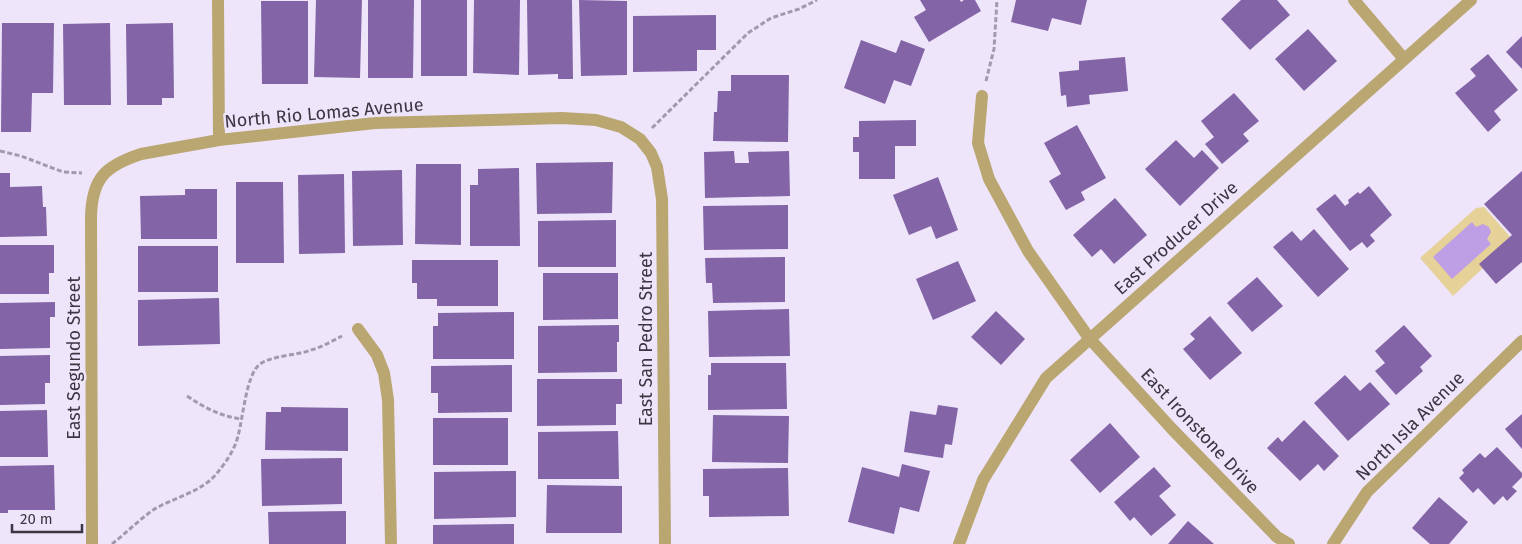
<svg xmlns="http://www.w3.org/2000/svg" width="1522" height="544" font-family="'Fira Sans',sans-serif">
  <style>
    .green { fill: #e6d199 }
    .water { fill: #be9ee5 }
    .building { fill: #8364a6 }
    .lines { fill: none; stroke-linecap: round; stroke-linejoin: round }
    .path { stroke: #a19aab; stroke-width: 3; stroke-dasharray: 5 2.5; stroke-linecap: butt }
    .minor { stroke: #baa671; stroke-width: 12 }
    .labels { text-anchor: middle; stroke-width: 5; stroke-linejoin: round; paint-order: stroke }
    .street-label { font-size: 18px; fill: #3b3641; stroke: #eee5fb }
  </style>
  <rect width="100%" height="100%" fill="#eee5fb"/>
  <polygon class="green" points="1484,207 1513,240 1453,296 1420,258 1476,208"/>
  <polygon class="water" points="1472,222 1476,227 1483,224 1489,227 1491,232 1487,239 1491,244 1452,279 1433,257"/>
  <g class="building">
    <polygon points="316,0 362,0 360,78 314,77"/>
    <polygon points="368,0 414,0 413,78 368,78"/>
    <rect x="421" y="0" width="46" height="76"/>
    <polygon points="474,0 520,0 519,75 473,73"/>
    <polygon points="527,0 572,0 573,79 558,79 558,74 528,75"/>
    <polygon points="579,0 627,1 627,75 581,76"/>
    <polygon points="920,0 960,0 961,2 964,0 975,0 981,11 929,42 914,17 926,10"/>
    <polygon points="1016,0 1087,0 1081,25 1052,18 1048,31 1011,22"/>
    <polygon points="1241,0 1277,0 1290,15 1250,50 1221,19"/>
    <polygon points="261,1 308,1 308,84 262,84"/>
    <polygon points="716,15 716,50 697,50 697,71 633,72 633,16"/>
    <polygon points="2,23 54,23 53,93 32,93 31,132 1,132"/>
    <polygon points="110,23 111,105 64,105 63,24"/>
    <polygon points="173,23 174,98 162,98 162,105 127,105 126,24"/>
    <polygon points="1308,29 1337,61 1304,91 1275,59"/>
    <polygon points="1522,36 1522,69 1506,52"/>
    <polygon points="861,40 896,53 901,40 925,49 911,86 894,80 885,104 844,88"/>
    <polygon points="1488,54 1518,90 1494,111 1501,120 1488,132 1455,93 1476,76 1470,69"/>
    <polygon points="1125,57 1128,91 1089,95 1090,104 1067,107 1066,95 1061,96 1059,72 1079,70 1079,61"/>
    <polygon points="731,75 789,75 788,142 713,141 714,112 717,112 718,91 731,91"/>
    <polygon points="1234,93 1259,121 1243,134 1249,141 1222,164 1205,144 1214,137 1201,121"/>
    <polygon points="916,120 916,146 895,146 895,179 859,179 859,152 853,152 853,137 859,137 859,121"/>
    <polygon points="1077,125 1106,178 1081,192 1085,200 1066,210 1049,181 1061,174 1044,143"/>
    <polygon points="1176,140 1194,158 1202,150 1219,168 1180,206 1145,169"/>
    <polygon points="734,151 735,163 749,163 748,152 789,151 790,196 705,198 704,152"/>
    <polygon points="613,162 612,213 537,214 536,163"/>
    <polygon points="416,164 461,164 461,245 415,244"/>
    <polygon points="519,168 520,246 470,246 470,185 478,185 478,169"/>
    <polygon points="402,170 403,245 353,246 352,171"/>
    <polygon points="1522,171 1522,262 1496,284 1479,264 1512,235 1484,204"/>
    <polygon points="0,173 10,173 10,187 42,186 43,207 46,207 47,236 0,237"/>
    <polygon points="344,174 345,253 299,254 298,175"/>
    <polygon points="938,177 958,230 936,239 931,226 909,235 893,195"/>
    <polygon points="236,182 283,182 284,263 236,263"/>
    <polygon points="1369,186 1392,215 1370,235 1375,241 1367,248 1362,242 1350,251 1316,209 1335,194 1345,206 1349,203 1348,200 1358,192 1360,194"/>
    <polygon points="185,189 217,189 217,239 141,239 140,196 185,195"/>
    <polygon points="1115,198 1147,235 1114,264 1101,249 1092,257 1073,235"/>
    <polygon points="788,205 788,249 704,250 703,206"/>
    <polygon points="616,220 616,267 538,267 538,221"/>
    <polygon points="1314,229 1349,269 1318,297 1273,247 1292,231 1301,241"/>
    <polygon points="0,245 54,245 54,273 49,273 49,294 0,294"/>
    <rect x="138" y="246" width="80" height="46"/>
    <polygon points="785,257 785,302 713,303 712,283 706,283 705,258"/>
    <polygon points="412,260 498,260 498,306 437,306 437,299 417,299 417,283 412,283"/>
    <polygon points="958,261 976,301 933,320 916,279"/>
    <polygon points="543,273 618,273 618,319 543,320"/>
    <polygon points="1257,277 1283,306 1252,332 1227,303"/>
    <polygon points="219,298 220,344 138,346 138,300"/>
    <polygon points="55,302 55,317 50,317 50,348 0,349 0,303"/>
    <polygon points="789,309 790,356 709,357 708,311"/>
    <polygon points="996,311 1025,339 1001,365 971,337"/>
    <polygon points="514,312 514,359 433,359 433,326 438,326 438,313"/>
    <polygon points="1210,316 1242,353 1210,380 1183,349 1195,339 1190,334"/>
    <polygon points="619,325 619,342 617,342 617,372 538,373 538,326"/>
    <polygon points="1404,325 1432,356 1420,367 1423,371 1396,395 1375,371 1385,363 1375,351"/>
    <polygon points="50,355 50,383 45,383 45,404 0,405 0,356"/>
    <polygon points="711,363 786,363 787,409 708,410 708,375 711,375"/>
    <polygon points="512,365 512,412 438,413 438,393 431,393 431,366"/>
    <polygon points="1345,375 1360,391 1370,382 1390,404 1348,441 1314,403"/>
    <polygon points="537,379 622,379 622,404 616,404 616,425 537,426"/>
    <polygon points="938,405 958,408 952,445 945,444 943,458 904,452 910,411 936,415"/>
    <polygon points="281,407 348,408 348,451 265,450 266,412 281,412"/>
    <polygon points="47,410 48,457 0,457 0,411"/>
    <polygon points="1522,414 1522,449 1505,429"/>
    <polygon points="713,415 789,416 788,463 712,462"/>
    <rect x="433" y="418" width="75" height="47"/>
    <polygon points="1304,420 1339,456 1324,471 1318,464 1300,481 1267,448 1278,437 1282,442"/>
    <polygon points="1110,423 1140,457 1100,493 1070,460"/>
    <polygon points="618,431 619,479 538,479 538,432"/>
    <polygon points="1497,447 1522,473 1522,477 1512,487 1517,491 1507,501 1503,496 1494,505 1478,488 1473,493 1459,478 1464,473 1462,470 1480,453 1485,458"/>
    <polygon points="342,458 342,504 262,506 261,459"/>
    <polygon points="902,464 930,471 919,512 900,507 894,534 848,522 862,467 899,477"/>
    <polygon points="54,465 55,510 8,510 8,513 0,513 0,466"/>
    <polygon points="1154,467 1171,486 1159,496 1176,515 1151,536 1134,517 1130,521 1114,502"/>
    <polygon points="788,468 789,516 709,517 709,496 703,496 703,469"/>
    <polygon points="516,471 516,517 434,519 434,472"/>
    <polygon points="547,485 622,486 622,533 546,533"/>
    <polygon points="1439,497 1468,522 1449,544 1430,544 1412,528"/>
    <polygon points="346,511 346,544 269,544 268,512"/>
    <polygon points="1188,521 1214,544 1168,544"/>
    <polygon points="514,524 514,544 433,544 433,525"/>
  </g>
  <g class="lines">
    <g class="path">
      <polyline points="986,81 994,49 997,0"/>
      <polyline points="652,128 748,33 771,18 799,9 817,0"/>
      <polyline points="0,151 21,156 63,172 82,173"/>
      <path d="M187,396C205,408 220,416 241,419"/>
      <path d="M112,544C126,533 139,520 153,510C174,497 203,492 218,472C226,462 235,449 238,436C243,419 246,374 260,364C271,356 298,355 311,350C322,347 332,341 342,336"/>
    </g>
    <g class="minor">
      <polyline points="218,0 219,140"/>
      <polyline points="1354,0 1404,59"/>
      <polyline points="982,96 978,143 989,179 1028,251 1089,338 1172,429 1277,537 1289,544"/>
      <polyline points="358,329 377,355 384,373 388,400 391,544"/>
      <path d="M92,544L91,217C92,178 105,166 141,154L219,140L375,123L562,118L596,120L621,127L640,139L651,153L657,167L662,199L665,544"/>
      <polyline points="959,544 983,480 1046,378 1471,0"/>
      <polyline points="1333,544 1367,492 1522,341"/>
    </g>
  </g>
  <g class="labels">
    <g class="street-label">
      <text transform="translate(324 113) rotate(-5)" y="6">North Rio Lomas Avenue</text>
      <text transform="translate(1176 238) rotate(-42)" y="6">East Producer Drive</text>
      <text transform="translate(646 339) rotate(-90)" y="6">East San Pedro Street</text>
      <text transform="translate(74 358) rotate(-90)" y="6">East Segundo Street</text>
      <text transform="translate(1410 426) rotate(-45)" y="6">North Isla Avenue</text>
      <text transform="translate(1200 431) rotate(47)" y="6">East Ironstone Drive</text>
    </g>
  </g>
  <path d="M12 524v8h70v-8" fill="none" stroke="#3b3641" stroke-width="2.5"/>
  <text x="20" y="524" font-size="15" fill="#3b3641" stroke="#eee5fb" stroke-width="4" paint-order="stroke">20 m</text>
</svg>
